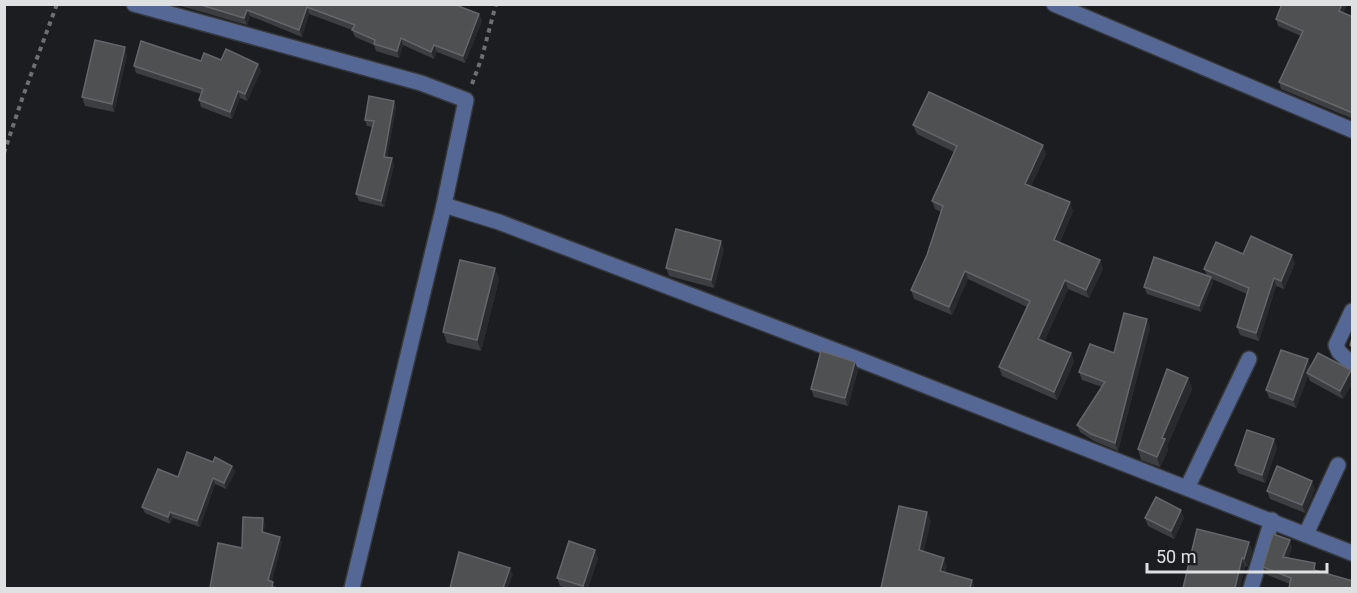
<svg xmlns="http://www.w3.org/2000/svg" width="1357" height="593" font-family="Roboto,sans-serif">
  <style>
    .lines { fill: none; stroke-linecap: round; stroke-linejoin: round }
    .minor-casing { stroke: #37383b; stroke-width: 18 }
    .path { stroke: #6e6f72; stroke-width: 4; stroke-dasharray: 4.5 4.5; stroke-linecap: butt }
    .minor { stroke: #556895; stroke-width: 15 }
    .wall { fill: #3c3e41 }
    .shaded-wall { fill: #282a2d }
    .building { fill: #4e5052; stroke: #646669; stroke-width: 1.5 }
  </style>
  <rect width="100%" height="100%" fill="#1c1d20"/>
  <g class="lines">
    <defs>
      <g id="minor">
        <polyline points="134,4 421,83 466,100 444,205 352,588"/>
        <polyline points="1054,4 1352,130"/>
        <polyline points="444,205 499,222 863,361 1352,553"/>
        <polyline points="1352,311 1336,345 1339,352 1352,364"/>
        <polyline points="1187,488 1249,359"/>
        <polyline points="1306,534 1338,465"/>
        <polyline points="1251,588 1272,520"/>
      </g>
    </defs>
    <use href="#minor" class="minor-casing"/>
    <g class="path">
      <polyline points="472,84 482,57 496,4"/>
      <polyline points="4,153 22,99 57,4"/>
    </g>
    <use href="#minor" class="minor"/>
  </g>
  <g class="wall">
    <polygon points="173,4 453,4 479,14 482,21 465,63 437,52 434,59 403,45 399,58 376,51 374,45 355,37 352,30 309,14 302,37 250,16 247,25 195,10"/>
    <polygon points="1282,4 1347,4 1343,13 1353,17 1353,119 1281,89 1279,82 1301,36 1278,26 1276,19"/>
    <polygon points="127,55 114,112 85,106 82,97"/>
    <polygon points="221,60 258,64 261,71 247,101 240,98 232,119 201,107 199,100 201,94 136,73 134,66"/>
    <polygon points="394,101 396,107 387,157 392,158 394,165 384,207 359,201 356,194 373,127 367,126 365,120"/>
    <polygon points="913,125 1046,154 1031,186 1073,211 1060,242 1100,260 1103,269 1089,298 1068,289 1044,342 1071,353 1074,362 1057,400 1002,376 999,367 1027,307 968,279 952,315 914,299 911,290 927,255 941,212 935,209 932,201 954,152 917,134"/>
    <polygon points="724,249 714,288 669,276 666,268"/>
    <polygon points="1243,254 1295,263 1284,289 1276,286 1259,341 1240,335 1237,327 1247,294 1212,279 1213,283 1201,312 1147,294 1144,287 1207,275 1204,269"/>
    <polygon points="495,268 499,279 481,351 447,343 443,332"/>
    <polygon points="1147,319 1150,327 1118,451 1094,441 1080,432 1077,425 1102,387 1082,380 1079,372 1114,353"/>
    <polygon points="855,362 858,370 848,406 814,397 811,389"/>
    <polygon points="1310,366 1351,370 1353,374 1353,382 1343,399 1310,381 1308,376 1296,408 1269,398 1266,390"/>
    <polygon points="1188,378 1192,389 1167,446 1168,450 1160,467 1141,460 1138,449"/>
    <polygon points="1277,447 1265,483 1238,473 1235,465"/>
    <polygon points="213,462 232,466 235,472 226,489 215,484 200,527 173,518 170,524 145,513 142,507 178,477"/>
    <polygon points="1315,489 1305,513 1270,499 1267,491"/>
    <polygon points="1145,518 1184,518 1174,539 1148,526"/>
    <polygon points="1249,542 1252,551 1247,567 1245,566 1240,588 1183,588"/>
    <polygon points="1292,548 1288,558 1315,563 1290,584 1265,574 1263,567"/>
    <polygon points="595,550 598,558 588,588 568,588 560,586 557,578"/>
  </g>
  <g class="shaded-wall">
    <polygon points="1342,4 1347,4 1341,19 1339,11"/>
    <polygon points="307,7 309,14 302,37 299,30"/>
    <polygon points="247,10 250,16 247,25 244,18"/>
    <polygon points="479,14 482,21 465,63 463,56"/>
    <polygon points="401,38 403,45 399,58 397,51"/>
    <polygon points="434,45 437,52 434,59 431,52"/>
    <polygon points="125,47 127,55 114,112 112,104"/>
    <polygon points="258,64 261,71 247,101 245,94"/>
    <polygon points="238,91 240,98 232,119 230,112"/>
    <polygon points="394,101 396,107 386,163 384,157"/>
    <polygon points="1043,145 1046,154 1028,192 1025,184"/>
    <polygon points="392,158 394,165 384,207 381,201"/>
    <polygon points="1070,202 1073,211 1057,248 1054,240"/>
    <polygon points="721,241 724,249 714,288 711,280"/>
    <polygon points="1292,255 1295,263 1284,289 1281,281"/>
    <polygon points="1100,260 1103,269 1089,298 1086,290"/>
    <polygon points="495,268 499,279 481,351 477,340"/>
    <polygon points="965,271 968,279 952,315 949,307"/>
    <polygon points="1211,277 1213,283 1201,312 1199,306"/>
    <polygon points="1274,278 1276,286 1259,341 1256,333"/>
    <polygon points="1065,280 1068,289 1041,348 1038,339"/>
    <polygon points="1147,319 1150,327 1118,451 1115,443"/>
    <polygon points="1071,353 1074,362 1057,400 1054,392"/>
    <polygon points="1308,359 1311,368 1307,373 1308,376 1296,408 1293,400"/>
    <polygon points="855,362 858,370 848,406 845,398"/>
    <polygon points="1351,370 1353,374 1353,382 1343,399 1340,391"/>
    <polygon points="1188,378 1192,389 1167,446 1168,450 1160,467 1157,457 1162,438"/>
    <polygon points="1274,439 1277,447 1265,483 1262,475"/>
    <polygon points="232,466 235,472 226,489 224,483"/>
    <polygon points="213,478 215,484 200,527 197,521"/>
    <polygon points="1312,481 1315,489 1305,513 1302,505"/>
    <polygon points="1181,510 1184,518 1174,539 1171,531"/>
    <polygon points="170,512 173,518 170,524 168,517"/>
    <polygon points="927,512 931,521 922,560 919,550"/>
    <polygon points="263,518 265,524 264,538 262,532"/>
    <polygon points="280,537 282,543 271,586 268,580"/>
    <polygon points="1290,540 1292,548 1286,565 1283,557"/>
    <polygon points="1249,542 1252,551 1247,567 1244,559"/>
    <polygon points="595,550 598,558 588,588 584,588 583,586"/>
    <polygon points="944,558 947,567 943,581 940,571"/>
    <polygon points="1242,558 1245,566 1240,588 1235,588"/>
    <polygon points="510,568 513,575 508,588 503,588"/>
    <polygon points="972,580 975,588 970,588"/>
  </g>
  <g class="building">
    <polygon points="198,4 453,4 479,14 463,56 434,45 431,52 401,38 397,51 374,44 375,40 352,30 355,25 307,7 299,30 247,10 244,18"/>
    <polygon points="1282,4 1342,4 1339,11 1353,17 1353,113 1279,82 1303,31 1276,19"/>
    <polygon points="95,40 125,47 112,104 82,97"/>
    <polygon points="141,41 201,61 204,53 221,60 226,49 258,64 245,94 238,91 230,112 199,100 203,89 134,66"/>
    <polygon points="929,92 1043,145 1025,184 1070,202 1054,240 1100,260 1086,290 1065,280 1038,339 1071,353 1054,392 999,367 1030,301 965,271 949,307 911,290 927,255 943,206 932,201 957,146 913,125"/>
    <polygon points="369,96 394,101 384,157 392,158 381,201 356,194 374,121 365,120"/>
    <polygon points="676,229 721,241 711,280 666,268"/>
    <polygon points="1251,236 1292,255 1281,281 1274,278 1256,333 1237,327 1249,288 1204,269 1216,242 1243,254"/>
    <polygon points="1154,257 1211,277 1199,306 1144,287"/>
    <polygon points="460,260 495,268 477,340 443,332"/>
    <polygon points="1124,313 1147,319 1115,443 1091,434 1077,425 1105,382 1079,372 1090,344 1114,353"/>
    <polygon points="1353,335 1353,348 1350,345"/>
    <polygon points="1281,350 1308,359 1293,400 1266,390"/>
    <polygon points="821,351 855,362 845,398 811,389"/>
    <polygon points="1318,353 1351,370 1340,391 1307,373"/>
    <polygon points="1167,369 1188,378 1162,438 1165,439 1157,457 1138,449"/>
    <polygon points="1247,430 1274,439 1262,475 1235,465"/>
    <polygon points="187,452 213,462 215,457 232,466 224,483 213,478 197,521 170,512 168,517 142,507 158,469 178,477"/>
    <polygon points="1277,466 1312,481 1302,505 1267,491"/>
    <polygon points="1156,497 1181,510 1171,531 1145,518"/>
    <polygon points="899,506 927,512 919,550 944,558 940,571 972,580 970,588 881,588"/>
    <polygon points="243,517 263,518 262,532 280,537 268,580 273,582 272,587 278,588 210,588 218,543 242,548"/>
    <polygon points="1197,529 1249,542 1244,559 1242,558 1235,588 1183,588"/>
    <polygon points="1273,534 1290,540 1283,557 1315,563 1314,570 1353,581 1353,588 1289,588 1291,578 1263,567"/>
    <polygon points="569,541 595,550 583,586 557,578"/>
    <polygon points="459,552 510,568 503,588 450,588"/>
  </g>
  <rect width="1357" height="593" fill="none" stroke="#dfe0e2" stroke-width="12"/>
  <path d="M1147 563v9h180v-9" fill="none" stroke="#dfe0e2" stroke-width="3"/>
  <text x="1156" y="563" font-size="18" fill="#dfe0e2" stroke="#1c1d20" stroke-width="4.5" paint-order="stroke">50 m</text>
</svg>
